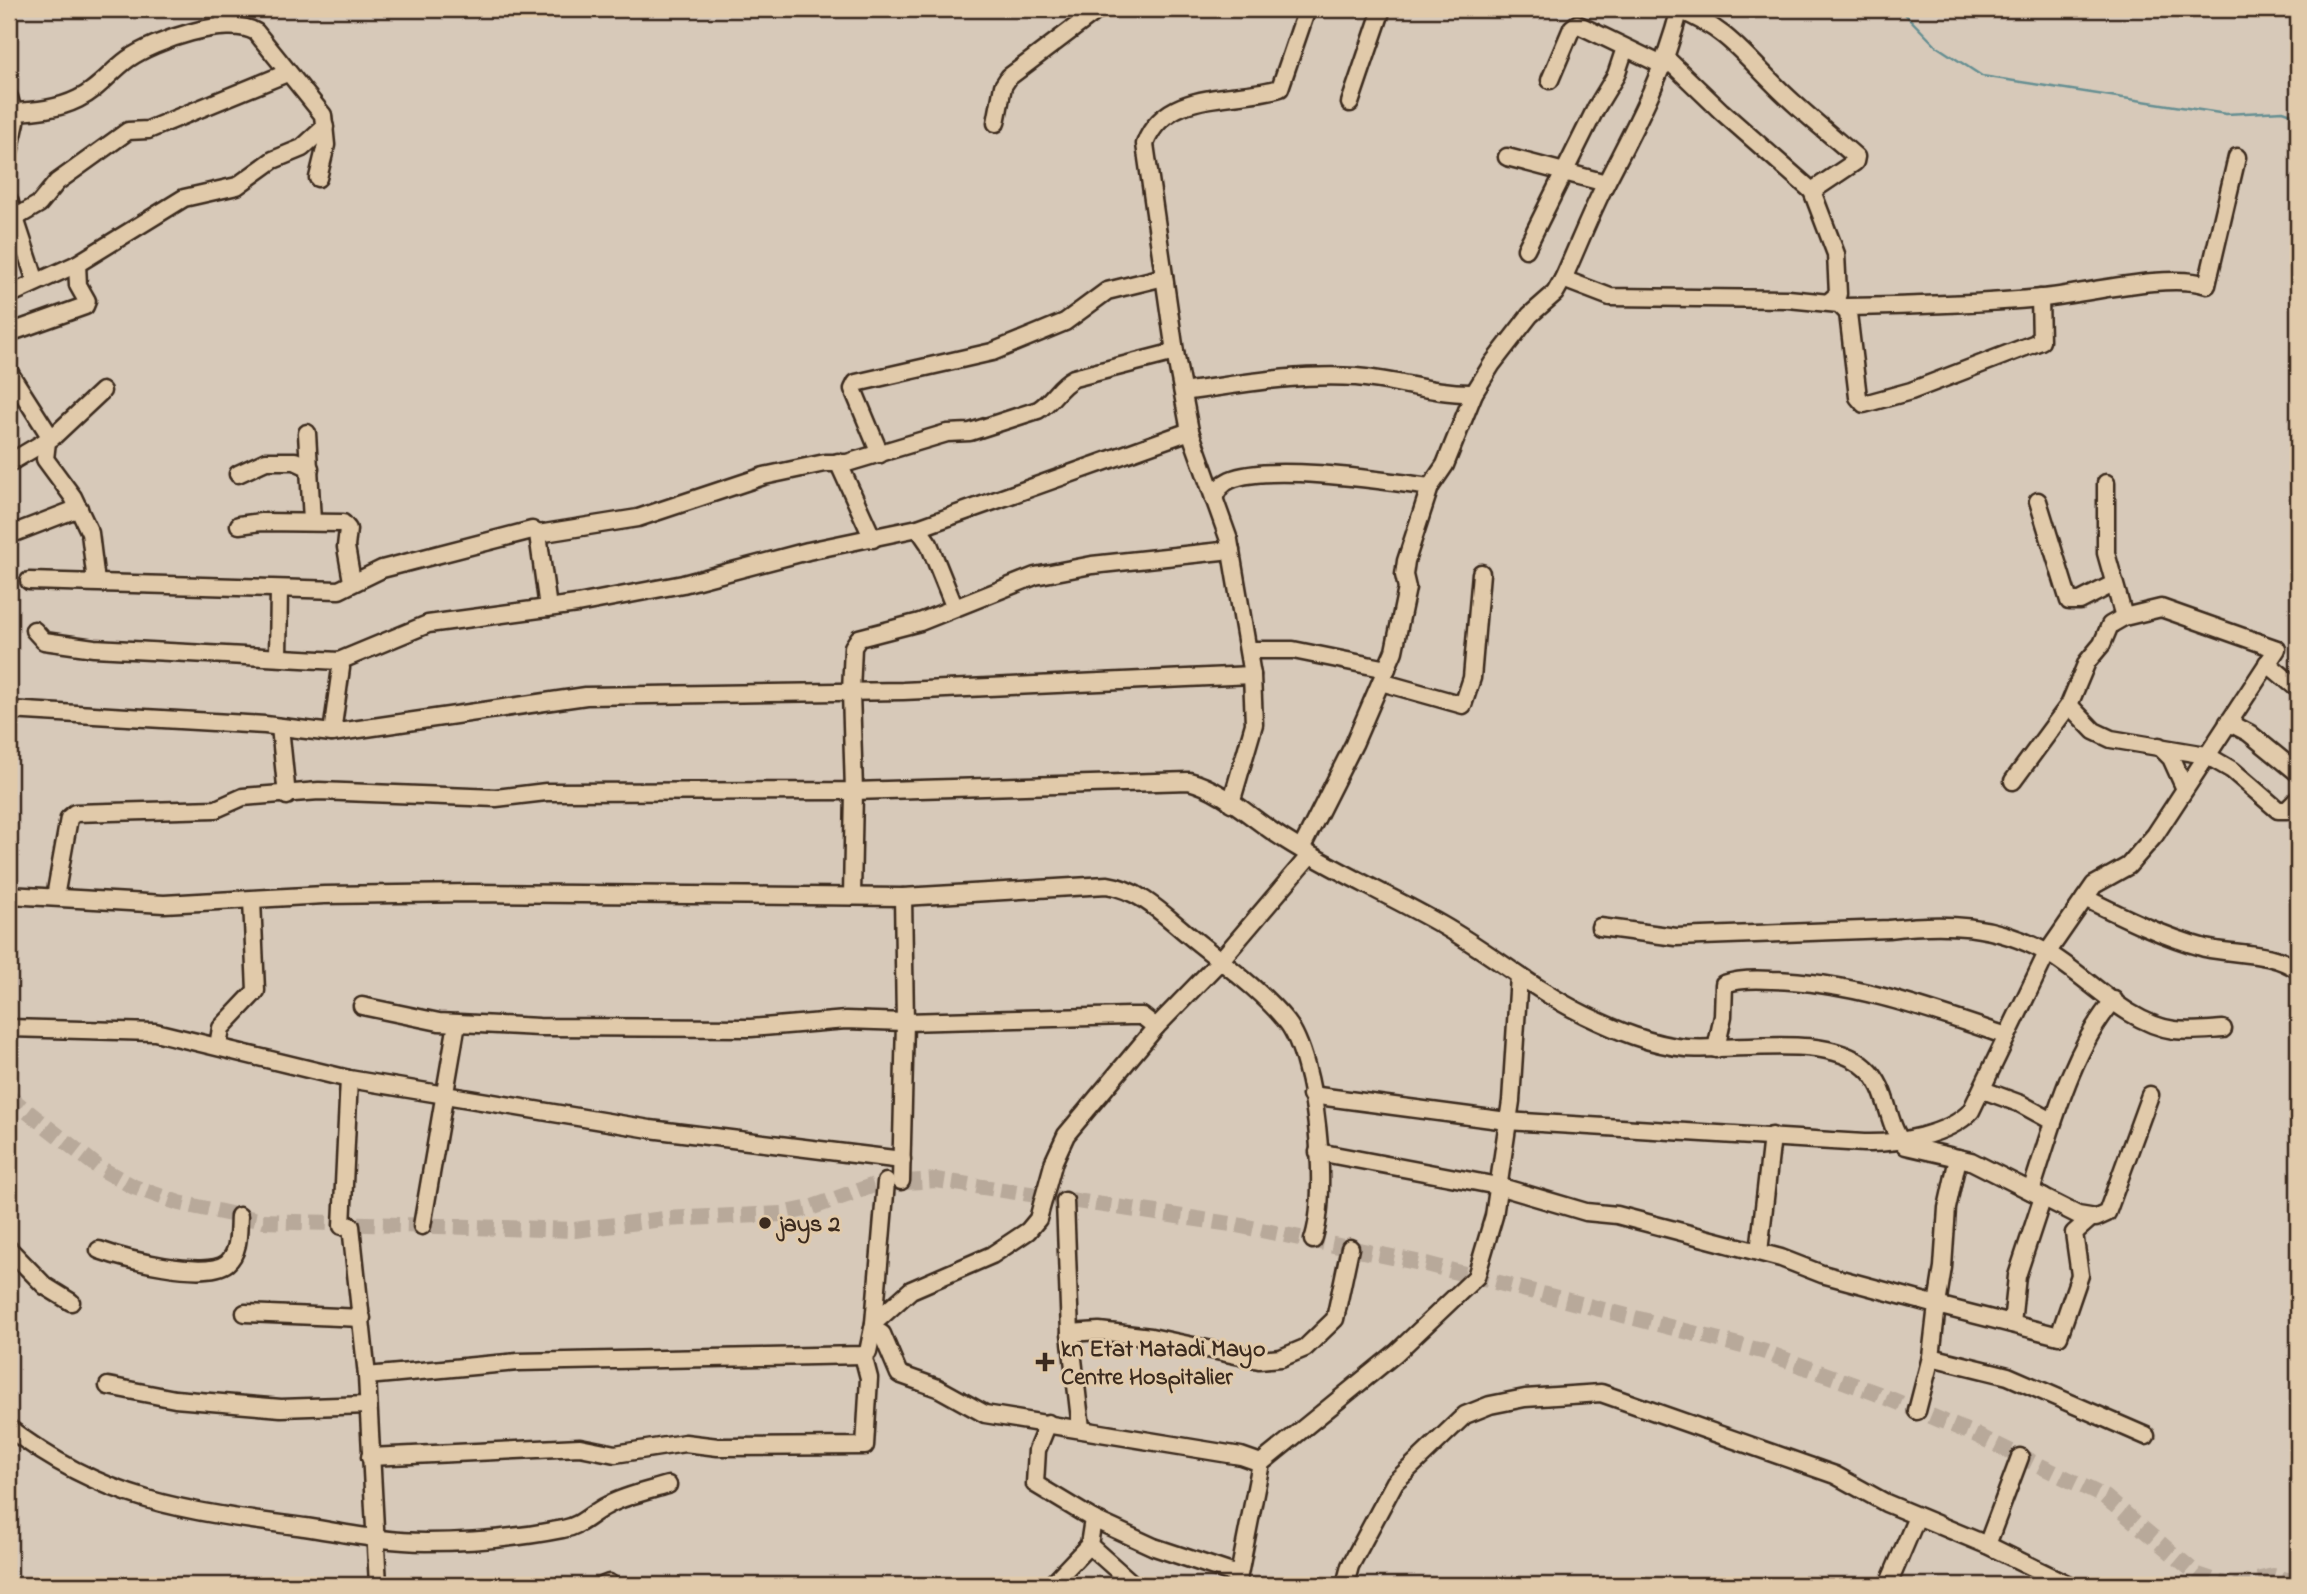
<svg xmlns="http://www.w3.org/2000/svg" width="2307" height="1594" font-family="'Indie Flower',sans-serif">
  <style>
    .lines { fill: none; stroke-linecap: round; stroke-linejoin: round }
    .stream { stroke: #668f92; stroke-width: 2.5 }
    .minor-tunnel { stroke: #b8a99a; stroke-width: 16; stroke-dasharray: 16 8; stroke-linecap: butt }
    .minor-casing { stroke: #3b2a1e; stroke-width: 21 }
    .minor { stroke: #e1caaa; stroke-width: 16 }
    .poi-dot { fill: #3b2a1e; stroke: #e1caaa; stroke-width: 2.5 }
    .labels { text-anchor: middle; stroke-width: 6; stroke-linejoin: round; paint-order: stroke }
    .poi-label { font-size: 24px; font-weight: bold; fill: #3b2a1e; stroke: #e1caaa; text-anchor: start }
  </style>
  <rect width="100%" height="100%" fill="#d7c9b9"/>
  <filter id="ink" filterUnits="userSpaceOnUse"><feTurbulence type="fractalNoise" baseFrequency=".0143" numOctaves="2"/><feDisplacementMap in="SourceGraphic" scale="14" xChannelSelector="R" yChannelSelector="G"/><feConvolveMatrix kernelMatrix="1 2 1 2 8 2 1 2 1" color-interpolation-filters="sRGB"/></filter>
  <g filter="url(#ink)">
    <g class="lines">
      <polyline class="stream" points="1900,9 1936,46 1982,76 2226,114 2283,111 2298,116"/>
      <g class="minor-tunnel">
        <polyline points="9,1097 98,1167 134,1187 179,1203 263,1221 575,1230 663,1219 782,1214 810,1208 877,1184 936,1180 1237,1225 1426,1264 1762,1351 1876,1393 1974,1434 2105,1497 2198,1575 2227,1585"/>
        <polyline points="2235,1585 2273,1576 2298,1583"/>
      </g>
      <defs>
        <g id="minor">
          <polyline points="222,9 226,26"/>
          <path d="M1679,10C1724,28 1739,49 1772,82C1798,109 1828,132 1856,157L1855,162L1812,191"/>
          <polyline points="1666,58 1721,111 1812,191 1836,254 1838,294 1830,301"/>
          <polyline points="1550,80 1572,28 1577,24 1664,66"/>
          <polyline points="9,97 16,122 9,153"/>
          <polyline points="1350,103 1382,9"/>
          <path d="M14,112C35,111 58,109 78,99C99,89 110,72 128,59C153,41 228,15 256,32L323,115L326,145L318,178"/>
          <polyline points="996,123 1003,86 1009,77 1099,9"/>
          <polyline points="1507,157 1606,183"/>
          <polyline points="9,200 36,282"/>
          <polyline points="15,218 39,204 57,182 128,131 148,130 287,73"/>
          <polyline points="1526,249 1596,108 1616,75 1625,48"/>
          <polyline points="1563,279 1610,297 1788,299 1839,304 1848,313 1858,397 1864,404 1911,391 2041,341 2040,298"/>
          <polyline points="9,295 77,264 184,198 237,186 273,160 302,148 325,127"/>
          <path d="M1845,307C1911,306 1976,304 2042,298C2085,294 2169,272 2207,285L2237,157"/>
          <polyline points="9,333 85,306 87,301 78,285 77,264"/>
          <polyline points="9,372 48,433 45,459 73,497 90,533 96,582"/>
          <path d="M1183,392C1240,384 1298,373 1356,377C1396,380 1434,394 1474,393"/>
          <polyline points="307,433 312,521"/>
          <polyline points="880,454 853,389 856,383 992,352 1065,322 1107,291 1164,277"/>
          <polyline points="838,462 873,539"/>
          <polyline points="9,463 53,437 102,391"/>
          <polyline points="238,474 266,461 295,461 310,468"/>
          <polyline points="2106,483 2106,553 2124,617"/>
          <path d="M1214,499C1217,490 1221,484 1230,480C1268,463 1386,481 1430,487"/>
          <polyline points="2038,501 2069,601 2080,601 2113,584"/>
          <polyline points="239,525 261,522 343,523 348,529 346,547 352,581"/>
          <polyline points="9,528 17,532 79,508"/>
          <polyline points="918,528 929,544 954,606"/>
          <path d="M538,534L638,518L764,476L825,463H847L947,433L970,432L1038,410C1053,401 1058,386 1074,378L1175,352"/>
          <polyline points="29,581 339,590 382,569 532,530 538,534 548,608"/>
          <polyline points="34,630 44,641 94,648 339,661 341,668 332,733"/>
          <polyline points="1249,650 1293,650 1387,669"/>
          <polyline points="278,657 279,589"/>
          <polyline points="339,661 428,624 577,604 683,584 808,551 918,528 1190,431"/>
          <polyline points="2267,663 2298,689"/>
          <polyline points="1381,682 1463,705 1472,678 1481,573"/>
          <polyline points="2069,705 2094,731 2111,739 2206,755 2232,770 2278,810 2287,810 2298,799"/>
          <polyline points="9,710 265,725 332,733 586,696 903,691 1252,675"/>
          <polyline points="2228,722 2249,733 2298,773"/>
          <polyline points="280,727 287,796"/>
          <polyline points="2159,746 2171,758 2185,789"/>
          <path d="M1231,803L1254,724L1252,675L1229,540L1190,431L1175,352L1145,144C1166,88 1234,102 1280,88L1307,9"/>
          <path d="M1301,849L1354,744L1394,651L1407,588L1404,575L1406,561L1430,487L1445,465L1474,393L1492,364L1530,315L1555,293L1563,279C1578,246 1591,212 1607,181C1639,119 1662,77 1680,9"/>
          <path d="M9,895L164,904L324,895L472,893L903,897L1107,885C1141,890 1165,916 1191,937C1223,963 1261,990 1287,1022C1317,1060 1329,1194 1313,1240"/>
          <polyline points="852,896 854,791 851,692 853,647 859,638 920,622 1035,576 1092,565 1231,550"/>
          <path d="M55,897L69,818L75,813L216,809L243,797L319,791L496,798L546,792L854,791L1189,781C1224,790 1253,820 1284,839C1334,871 1390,895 1442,925C1491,953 1534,990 1585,1015C1616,1030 1651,1045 1686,1048C1736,1052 1827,1032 1866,1068C1891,1090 1885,1127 1906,1146L1971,1161L2078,1215L2096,1218L2107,1213L2150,1095"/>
          <path d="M2085,898C2123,917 2164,937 2205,948C2237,955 2271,951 2298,970"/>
          <path d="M1600,927L1676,937L1889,929C1945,922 1995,924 2046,952C2087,975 2125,1023 2174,1030C2190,1032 2207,1030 2223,1029"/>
          <polyline points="362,1006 439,1022 539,1027 751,1028 846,1020 905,1022 1129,1016 1142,1016 1156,1027"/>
          <polyline points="9,1028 155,1032 349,1079 650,1129 902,1160"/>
          <polyline points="218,1046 221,1028 256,991 252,900"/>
          <path d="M1716,1049L1723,1016L1724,984C1738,979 1757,979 1772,980C1854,982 1930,1010 2007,1036"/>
          <polyline points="1983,1090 2021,1104 2052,1121"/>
          <path d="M1311,1095L1507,1121L1864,1143C1896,1144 1949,1135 1971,1111L2047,953L2094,885L2128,866L2155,835L2277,649L2161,608L2124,617L2110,625L2102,644L2087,662L2069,705L2013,781"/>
          <polyline points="1318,1152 1498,1186 1586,1212 1617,1215 1781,1258 1822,1274 1937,1305 1931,1357 1917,1411"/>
          <polyline points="1958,1158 1947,1208 1943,1267 1937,1305 2059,1336 2080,1275 2074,1233 2091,1218"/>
          <polyline points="901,1181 905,1022 903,897"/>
          <path d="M2031,1191C2052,1128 2070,1052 2114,1000"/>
          <polyline points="1065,1201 1070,1333 1081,1428"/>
          <polyline points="342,1226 349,1079"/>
          <polyline points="351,1226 367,1376 378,1585"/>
          <polyline points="422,1226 457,1023"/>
          <polyline points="9,1249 45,1286 71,1302"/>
          <path d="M99,1250C124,1259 205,1280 227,1263C240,1252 238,1231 239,1216"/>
          <polyline points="1759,1252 1772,1136"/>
          <polyline points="245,1313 362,1318"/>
          <polyline points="874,1323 911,1290 992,1255 1028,1231 1038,1219 1054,1161 1066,1135 1156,1027 1220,961 1310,855"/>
          <polyline points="2012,1324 2017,1276 2043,1197"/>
          <polyline points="873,1329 882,1334 899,1374 938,1388 985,1414 1241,1456 1261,1463"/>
          <polyline points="1070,1333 1099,1331 1151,1337 1259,1360 1281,1358 1305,1348 1335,1319 1350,1248"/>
          <polyline points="1931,1357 2008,1376 2146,1436"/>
          <polyline points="367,1376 518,1362 863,1355 868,1352 874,1323 886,1182"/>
          <polyline points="108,1386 175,1399 281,1408 368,1405"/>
          <polyline points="1048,1423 1037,1450 1035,1484 1093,1519 1089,1545 1134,1585"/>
          <path d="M9,1428C104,1502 189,1512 305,1527C344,1533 386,1542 426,1542C470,1542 518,1538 563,1529C582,1526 591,1513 608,1505C627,1495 648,1491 668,1485"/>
          <polyline points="370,1457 580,1447 615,1454 685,1443 718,1447 865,1446 869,1378 863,1355"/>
          <polyline points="1093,1519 1154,1547 1238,1575"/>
          <polyline points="1987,1545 2020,1457"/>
          <polyline points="604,1585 609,1583"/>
          <polyline points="1051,1585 1089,1545"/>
          <polyline points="1237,1585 1261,1463 1396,1353 1476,1277 1494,1216 1511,1101 1519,976"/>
          <polyline points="1345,1585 1350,1566 1395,1482 1465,1415 1490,1405 1525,1398 1601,1393 1835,1475 1886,1503 1987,1545 2069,1585"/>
          <polyline points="1888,1585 1917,1517"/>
        </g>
      </defs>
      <use href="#minor" class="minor-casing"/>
      <use href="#minor" class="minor"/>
    </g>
  </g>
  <g class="poi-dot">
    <circle cx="765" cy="1223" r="7"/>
    <path d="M1041.5 1351.5h7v7h7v7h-7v7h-7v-7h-7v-7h7z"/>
  </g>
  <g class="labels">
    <g class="poi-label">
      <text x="779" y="1231">jays 2</text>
      <text x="1061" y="1356">kn Etat Matadi Mayo<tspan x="1061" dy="28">Centre Hospitalier</tspan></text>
    </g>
  </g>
  <rect width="2307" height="1594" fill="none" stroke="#e1caaa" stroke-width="35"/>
  <rect x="18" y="18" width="2272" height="1559" fill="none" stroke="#3b2a1e" stroke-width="2.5" filter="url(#ink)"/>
</svg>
